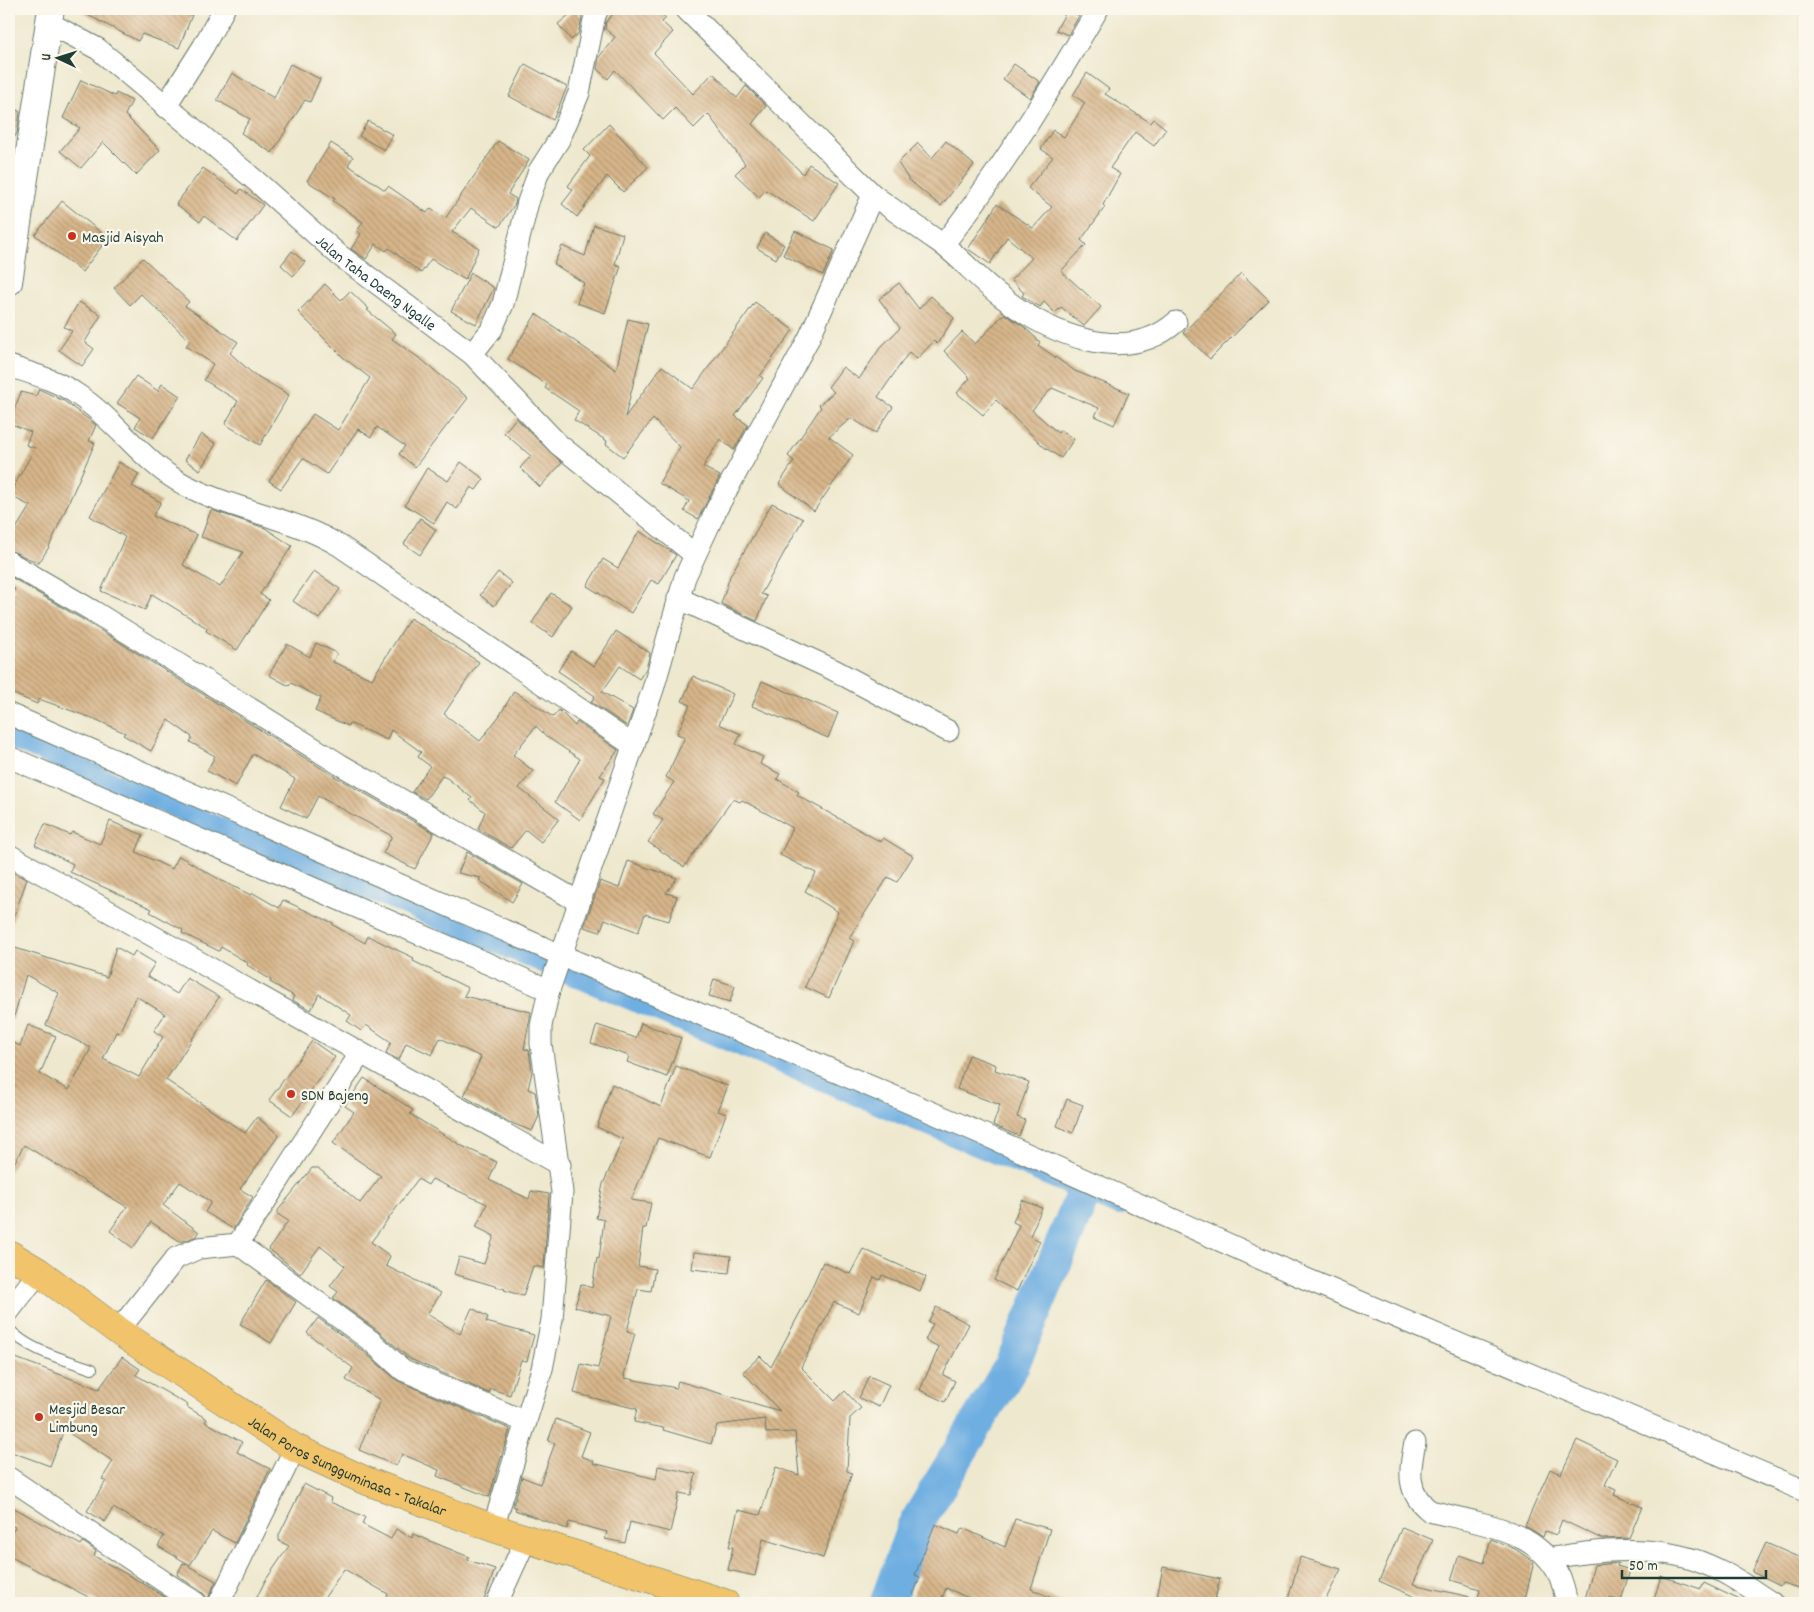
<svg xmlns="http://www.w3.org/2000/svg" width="1814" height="1612" font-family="Dekko,sans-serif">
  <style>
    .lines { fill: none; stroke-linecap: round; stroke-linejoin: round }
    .canal { stroke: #6eaee1; stroke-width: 20 }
    .river { stroke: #6eaee1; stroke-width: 35 }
    .building { fill: url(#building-back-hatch); fill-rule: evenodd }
    .service-casing { stroke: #67796a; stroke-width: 12 }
    .minor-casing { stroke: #67796a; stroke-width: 23 }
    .tertiary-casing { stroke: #67796a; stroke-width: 28 }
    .trunk-casing { stroke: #67796a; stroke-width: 29 }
    .service { stroke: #fff; stroke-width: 10 }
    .minor { stroke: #fff; stroke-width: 21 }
    .tertiary { stroke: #fff; stroke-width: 26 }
    .trunk { stroke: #f1c36a; stroke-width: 28 }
    .poi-dot { fill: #c8321e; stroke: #fbf7ec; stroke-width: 2 }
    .labels { text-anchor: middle; stroke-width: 4.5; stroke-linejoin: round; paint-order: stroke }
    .poi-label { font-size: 16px; fill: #1f3d34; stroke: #fbf7ec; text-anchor: start }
    .street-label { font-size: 16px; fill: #1f3d34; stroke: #fbf7ec }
  </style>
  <defs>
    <pattern id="building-back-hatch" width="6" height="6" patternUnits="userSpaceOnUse" patternTransform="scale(1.25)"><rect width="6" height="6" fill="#d8b68a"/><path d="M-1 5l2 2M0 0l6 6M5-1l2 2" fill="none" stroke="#af9572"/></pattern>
  </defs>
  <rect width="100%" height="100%" fill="#fbf7ec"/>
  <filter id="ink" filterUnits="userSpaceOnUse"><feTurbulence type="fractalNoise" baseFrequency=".02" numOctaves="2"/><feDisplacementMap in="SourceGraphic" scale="10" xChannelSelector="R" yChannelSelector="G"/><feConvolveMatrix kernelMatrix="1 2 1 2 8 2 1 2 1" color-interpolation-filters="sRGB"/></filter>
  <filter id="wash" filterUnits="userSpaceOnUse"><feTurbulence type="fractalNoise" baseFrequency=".0096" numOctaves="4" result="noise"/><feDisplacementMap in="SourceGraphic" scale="20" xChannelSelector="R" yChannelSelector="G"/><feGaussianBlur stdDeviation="1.12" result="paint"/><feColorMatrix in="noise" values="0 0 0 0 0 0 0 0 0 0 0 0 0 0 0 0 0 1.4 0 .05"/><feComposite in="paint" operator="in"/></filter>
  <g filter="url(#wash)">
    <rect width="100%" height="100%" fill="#eee8ce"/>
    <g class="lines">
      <polyline class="canal" points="9,738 1119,1206"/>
      <polyline class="river" points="887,1603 914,1527 1012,1365 1084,1192"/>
    </g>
    <g id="blocks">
      <g class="building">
        <polygon points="76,9 175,9 192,15 179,48 142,34 138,41"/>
        <polygon points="617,9 655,9 666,18 662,22 673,32 654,53 693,94 713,73 737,98 746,86 766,106 752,124 803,174 809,164 839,183 814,221 766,190 759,197 735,174 745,164 708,114 694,128 675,108 663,120 615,70 608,79 597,69 599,57 615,37 605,29 606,22"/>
        <polygon points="575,10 582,18 578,34 571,40 558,24"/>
        <polygon points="1067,10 1079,16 1068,35 1056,30"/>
        <polygon points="290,64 320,79 310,102 305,100 272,153 241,133 250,119 217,100 232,73 274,98"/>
        <polygon points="525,64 567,87 553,120 509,96"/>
        <polygon points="1014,64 1040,82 1030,98 1003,79"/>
        <polygon points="1087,73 1109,89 1105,94 1151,123 1154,119 1166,129 1154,146 1135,132 1110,168 1120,174 1103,205 1105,207 1081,240 1086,245 1061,271 1101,307 1084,326 1061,307 1055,313 1044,302 1040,307 1022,296 1024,293 1011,280 1032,258 1007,237 990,264 968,249 997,204 1033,228 1052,207 1028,188 1053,157 1041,149 1053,130 1064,137 1085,103 1073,95"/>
        <polygon points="81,80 115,96 116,93 132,101 125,115 160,150 136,175 103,142 81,168 60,151 80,128 63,118"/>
        <polygon points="9,105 20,112 17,133 9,147"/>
        <polygon points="368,121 393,135 384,150 359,136"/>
        <polygon points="609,124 648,167 623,192 607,176 577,217 562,204 573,190 568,186 590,156 584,150"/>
        <polygon points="498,141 529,160 508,194 516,199 515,204 499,227 471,208 452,232 479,248 465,280 431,259 421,273 389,248 386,251 376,244 366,259 351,249 361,234 357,231 363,222 333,201 335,199 307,181 331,143 353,157 348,165 385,190 388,186 427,213 431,208 445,219"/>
        <polygon points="946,141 974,165 941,206 909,180 898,163 918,143 932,158"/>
        <polygon points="203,168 238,194 241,189 263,205 237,241 204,216 200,222 176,204"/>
        <polygon points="62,201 108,238 82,272 35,235"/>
        <polygon points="594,225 623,234 615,264 621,266 605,313 577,303 584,283 554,264 562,246 585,256"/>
        <polygon points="795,231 834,250 823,275 783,255"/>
        <polygon points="765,233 784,245 776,259 757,248"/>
        <polygon points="292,251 305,262 293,276 281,265"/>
        <polygon points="143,258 189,302 185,306 238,342 230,353 252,373 289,395 260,445 225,424 238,401 204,380 213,364 186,346 190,341 141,294 130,305 114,288"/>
        <polygon points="471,273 494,288 476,324 451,311"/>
        <polygon points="1241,273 1269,300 1210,359 1183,333"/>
        <polygon points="899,283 919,309 931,296 954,318 937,344 934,341 917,359 909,352 878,397 893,407 876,433 851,418 829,437 853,455 814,511 779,484 794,461 788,456 821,407 819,405 834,392 828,387 843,367 859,379 880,348 900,328 879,299"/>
        <polygon points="325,284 341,300 350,291 369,309 367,310 396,334 392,339 422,360 468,398 415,467 399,454 405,446 377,427 371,437 358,429 327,474 303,458 281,489 269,481 313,414 338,430 370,378 344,358 298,312"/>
        <polygon points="79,302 101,315 85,342 94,349 82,366 59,350 72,331 64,327"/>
        <polygon points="755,302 793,330 760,376 763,378 735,416 748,425 734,450 720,439 703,467 720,476 698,519 684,511 689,501 659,483 680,447 653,419 623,457 606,444 607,441 574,420 579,411 545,388 547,385 508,359 536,314 616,370 628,319 648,324 625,417 662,366 693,389"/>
        <polygon points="1004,314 1023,326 1040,342 1038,345 1075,371 1129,393 1114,425 1095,416 1099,408 1052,388 1032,410 1058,433 1060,430 1074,439 1061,458 1044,447 996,400 983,415 957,393 970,378 944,351 962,332 975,344"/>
        <polygon points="136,376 158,391 162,384 180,396 153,438 135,427 140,418 117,403"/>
        <polygon points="39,389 64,401 96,425 89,441 95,443 49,547 39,563 9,550 9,540 30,506 9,495 35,448 26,445 31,432 9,423 21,392 36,396"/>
        <polygon points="516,418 562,463 540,487 520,468 531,456 504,433"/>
        <polygon points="201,434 216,444 200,470 185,460"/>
        <polygon points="119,462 139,474 132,486 161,502 153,516 197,535 183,565 220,587 243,552 201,537 211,510 265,528 292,546 260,594 269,600 237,650 206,631 207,628 152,594 145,610 101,591 125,537 90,516"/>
        <polygon points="461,462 484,479 476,490 471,487 457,509 447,502 434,523 405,505 427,468 448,481"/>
        <polygon points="772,503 803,519 761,594 767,596 757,621 721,604 730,576"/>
        <polygon points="420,518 436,530 420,555 404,544"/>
        <polygon points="639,531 676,555 659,584 651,580 631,613 587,586 603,559 618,568"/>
        <polygon points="314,571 340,589 319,619 293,601"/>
        <polygon points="498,572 512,583 494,606 480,595"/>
        <polygon points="9,576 87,622 334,776 434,833 415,869 383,853 392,836 318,796 306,819 281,806 295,779 253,754 236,786 207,771 215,756 190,742 192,737 168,720 151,751 123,735 125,733 97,720 39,699 37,704 9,692 9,598 15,589 9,587"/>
        <polygon points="551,593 572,606 553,637 532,623"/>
        <polygon points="410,618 479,662 444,714 480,741 500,715 514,691 553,717 559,710 575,726 577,722 618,750 600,776 605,778 580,820 555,802 580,759 547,737 536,726 513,755 533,771 519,788 559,819 541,842 526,830 511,848 478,829 485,812 470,800 472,798 447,778 442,776 426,799 412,792 430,766 418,757 421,752 391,730 387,740 349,723 348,726 315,711 321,698 291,683 289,686 269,675 287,644 310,657 316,643 337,653 333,662 372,679"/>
        <polygon points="616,631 650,653 646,669 639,679 620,666 602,692 633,710 627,726 591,702 595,696 558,671 571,651 594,666"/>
        <polygon points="693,676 733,694 719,724 741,734 736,744 763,757 760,764 780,774 777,779 799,792 797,795 881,842 883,838 913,856 897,882 888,877 849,938 854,941 829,998 805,987 838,912 805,891 816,873 780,855 793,828 742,800 740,802 733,799 684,867 648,842 663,820 653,814 674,782 666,777 685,737 677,734 690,705 682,701"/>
        <polygon points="762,681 838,713 828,738 752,706"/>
        <polygon points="110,821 143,835 136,852 172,869 179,856 224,882 251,895 253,893 279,908 283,900 333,923 333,925 365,943 368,936 414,958 413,961 468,988 464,996 531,1012 524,1049 529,1050 532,1072 528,1089 535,1092 539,1116 532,1131 509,1122 464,1096 481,1057 440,1038 432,1055 406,1043 399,1060 386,1053 391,1042 366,1025 361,1031 347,1021 351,1015 319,994 311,1010 292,1000 294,996 270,982 271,980 247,965 248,963 221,947 219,951 182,933 183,930 150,912 152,909 70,872 73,864 35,845 45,824 70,835 72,832 100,844"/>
        <polygon points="467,852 523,884 512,902 479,880 481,878 458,873"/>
        <polygon points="628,861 677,878 666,893 677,896 669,921 645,914 638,932 605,919 600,932 584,927 600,881 619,888"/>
        <polygon points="9,871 27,879 11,925 9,925"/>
        <path d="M9,946L107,977L116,947L132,956L135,951L155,963L147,976L177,994L187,978L219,997L166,1080L245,1133L257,1117L279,1135L240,1189L253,1197L233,1229L205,1212L211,1202L180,1182L163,1205L199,1232L197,1236L181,1242L151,1222L133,1248L110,1231L127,1207L24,1145L9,1173V1041L20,1046L28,1025L56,1036L40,1074L69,1090L91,1048L46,1025L59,993L26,975L13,1020L9,1019ZM136,996L165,1014L154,1031L163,1037L139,1077L103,1059L116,1032L119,1033Z"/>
        <polygon points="714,979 735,986 730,1002 709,996"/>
        <polygon points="641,1023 681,1038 667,1077 627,1062 629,1056 591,1043 597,1025 636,1038"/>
        <polygon points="312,1041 335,1057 292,1116 269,1100"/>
        <polygon points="969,1055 996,1065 995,1070 1029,1082 1017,1117 1025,1120 1019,1136 993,1125 1000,1105 957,1089"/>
        <polygon points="676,1066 728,1086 718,1111 726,1114 710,1157 658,1138 631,1200 651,1203 646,1228 643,1228 638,1266 655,1269 651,1291 638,1289 627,1331 635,1333 624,1375 625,1378 676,1388 678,1381 780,1411 743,1372 760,1356 771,1367 804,1305 823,1262 850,1274 863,1249 926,1277 920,1291 882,1275 880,1280 874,1277 859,1313 834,1302 801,1367 835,1401 845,1391 861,1408 850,1418 847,1471 852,1473 823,1558 763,1539 755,1576 728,1570 733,1547 729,1547 738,1510 760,1515 776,1467 799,1475 795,1432 766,1433 765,1419 717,1425 711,1444 663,1430 664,1428 634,1422 637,1409 574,1393 581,1364 598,1368 611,1316 575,1307 581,1284 592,1288 597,1258 599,1259 604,1220 596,1218 603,1184 623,1139 597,1127 612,1084 661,1107"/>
        <polygon points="364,1078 413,1110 410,1114 462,1146 497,1162 489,1180 529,1199 531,1191 549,1194 544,1268 533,1266 523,1296 504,1290 505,1289 454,1274 459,1257 484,1264 494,1236 476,1227 487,1204 432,1179 428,1185 418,1179 371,1242 390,1256 386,1266 441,1293 427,1314 460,1334 472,1308 488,1317 486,1322 534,1335 527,1361 521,1360 510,1395 491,1389 489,1393 410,1359 378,1331 333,1298 338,1292 330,1286 345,1266 320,1246 300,1274 269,1249 288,1221 276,1213 312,1168 318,1168 360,1203 381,1176 333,1143 354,1112 345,1106"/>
        <polygon points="1067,1099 1083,1105 1073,1133 1057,1126"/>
        <polygon points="1022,1200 1042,1208 1030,1236 1040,1241 1017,1291 994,1280 1019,1225 1013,1222"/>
        <polygon points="694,1252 731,1256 729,1273 692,1269"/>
        <polygon points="266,1280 296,1302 271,1343 240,1324"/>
        <polygon points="936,1307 969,1324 943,1375 955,1381 945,1402 920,1390 939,1347 925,1340 933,1324 928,1322"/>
        <polygon points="318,1318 363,1351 398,1381 510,1429 489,1497 437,1476 439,1470 402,1454 396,1466 359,1450 380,1400 346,1380 353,1368 307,1333"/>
        <polygon points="13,1357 99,1389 122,1357 140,1369 136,1375 188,1405 187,1407 207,1419 205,1422 242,1442 237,1452 270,1469 235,1543 212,1531 190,1565 158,1546 164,1536 113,1508 105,1522 87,1511 106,1481 102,1479 113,1461 64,1430 50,1466 9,1451 9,1370"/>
        <polygon points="869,1376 889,1385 879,1407 859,1398"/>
        <polygon points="556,1419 590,1432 581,1456 594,1461 593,1463 656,1479 658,1466 696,1474 691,1495 679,1493 670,1532 630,1522 625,1543 605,1539 607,1532 569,1522 567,1529 515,1510 516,1508 513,1506 522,1477 540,1484 555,1443 548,1441"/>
        <polygon points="1577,1440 1617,1459 1605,1485 1616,1490 1614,1495 1642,1507 1629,1538 1602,1539 1562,1520 1556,1535 1545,1531 1543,1537 1525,1526 1550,1469 1561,1474"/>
        <polygon points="304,1484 331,1498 330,1502 365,1517 362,1524 391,1539 396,1529 412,1538 413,1534 469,1557 468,1560 495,1569 483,1603 385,1603 388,1594 344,1569 321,1603 254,1603 265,1581 289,1546 279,1541 279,1535"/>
        <polygon points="9,1505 81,1545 83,1542 96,1551 94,1556 146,1585 174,1603 100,1603 9,1556 9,1538 15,1527 9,1524"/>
        <polygon points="1015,1519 1050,1529 1031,1589 1064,1603 980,1603 946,1588 940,1603 910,1603 920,1577 915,1575 935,1524 959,1534 962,1528 1005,1547"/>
        <polygon points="1402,1527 1433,1540 1413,1584 1470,1597 1470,1603 1429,1603 1379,1581"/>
        <polygon points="1491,1539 1515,1549 1534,1562 1524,1603 1477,1603 1480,1589 1451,1580 1459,1555 1484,1563"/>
        <polygon points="1766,1543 1805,1560 1805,1590 1782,1583 1780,1586 1752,1572"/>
        <polygon points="1300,1557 1341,1569 1324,1603 1287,1603"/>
        <polygon points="183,1563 216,1581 208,1599 203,1593 177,1575"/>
        <polygon points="1618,1563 1617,1566 1630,1570 1621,1601 1610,1598 1609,1603 1584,1603 1594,1565"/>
        <polygon points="1163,1567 1220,1579 1214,1603 1156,1603"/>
        <polygon points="1661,1576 1701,1589 1704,1583 1746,1603 1653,1603"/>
      </g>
    </g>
  </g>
  <g filter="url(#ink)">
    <use href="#blocks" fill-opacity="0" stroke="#67796a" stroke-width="1"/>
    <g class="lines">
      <defs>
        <path id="service" d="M9,1329C29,1351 64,1359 92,1369"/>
        <g id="minor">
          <path id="s1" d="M49,23L98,49L256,181L339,255L472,354L558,444L694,554"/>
          <polyline points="165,107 203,47 224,9"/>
          <path d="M873,195C896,212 919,228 942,244C963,260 980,281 1002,297C1048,333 1125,367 1176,322"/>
          <path d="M943,245C1002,170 1050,90 1098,9"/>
          <polyline points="472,354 492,329 503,304 528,202 539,171 560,138 579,93 595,15 598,9"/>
          <path d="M9,366C33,374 57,380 78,395C117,421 143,463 185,485C235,511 292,517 340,546L634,746"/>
          <polyline points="9,562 93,611 341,765 579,902"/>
          <polyline points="678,598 834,670 948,731"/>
          <polyline points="9,714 563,956 978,1132 1297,1275 1805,1491"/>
          <polyline points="9,757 549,990"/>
          <polyline points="9,855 560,1165"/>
          <polyline points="238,1244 371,1341 403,1370 526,1422"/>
          <polyline points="9,1311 39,1272"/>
          <polyline points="118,1331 176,1258 199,1248 238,1244 360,1054"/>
          <path d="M1415,1443C1409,1470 1406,1493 1430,1511C1476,1523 1538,1528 1560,1577C1563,1585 1565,1595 1567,1603"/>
          <polyline points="9,1478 196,1603"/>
          <polyline points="493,1528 542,1369 552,1320 562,1192 541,1044 541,1026 549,990 653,689 685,577 717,508 809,338 873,195 686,9"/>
          <path d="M1549,1559C1594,1549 1659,1545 1703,1563C1727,1572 1750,1589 1772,1603"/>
          <polyline points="219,1603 295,1448"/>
          <polyline points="497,1603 526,1539"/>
        </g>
        <polyline id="tertiary" points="9,282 51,9"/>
        <g id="trunk">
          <path id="s2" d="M9,1254L39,1272L118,1331L295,1448L364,1480L493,1528L725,1603"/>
        </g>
      </defs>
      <use href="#service" class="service-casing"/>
      <use href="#minor" class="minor-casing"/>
      <use href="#tertiary" class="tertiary-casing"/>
      <use href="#trunk" class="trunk-casing"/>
      <use href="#service" class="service"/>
      <use href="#minor" class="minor"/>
      <use href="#tertiary" class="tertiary"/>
      <use href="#trunk" class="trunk"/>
    </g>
  </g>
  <g class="poi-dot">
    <circle cx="72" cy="236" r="5"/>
    <circle cx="291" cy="1094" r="5"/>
    <circle cx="39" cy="1417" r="5"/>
  </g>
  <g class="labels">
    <g class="poi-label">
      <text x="82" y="242">Masjid Aisyah</text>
      <text x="301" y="1100">SDN Bajeng</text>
      <text x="49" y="1414">Mesjid Besar<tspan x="49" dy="18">Limbung</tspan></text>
    </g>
    <g class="street-label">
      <text dy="6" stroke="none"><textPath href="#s1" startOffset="419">Jalan Taha Daeng Ngalle</textPath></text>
      <text dy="6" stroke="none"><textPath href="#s2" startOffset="401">Jalan Poros Sungguminasa - Takalar</textPath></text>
    </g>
  </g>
  <rect width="1814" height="1612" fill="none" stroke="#fbf7ec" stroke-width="30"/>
  <g transform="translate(58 58) rotate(274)" stroke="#fbf7ec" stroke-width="4" paint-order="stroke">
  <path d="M0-4L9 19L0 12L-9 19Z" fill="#1f3d34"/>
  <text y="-8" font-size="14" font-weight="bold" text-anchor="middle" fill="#1f3d34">U</text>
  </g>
  <path d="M1622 1570v8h144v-8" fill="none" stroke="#1f3d34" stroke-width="2.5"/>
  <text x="1629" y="1570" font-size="15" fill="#1f3d34" stroke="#fbf7ec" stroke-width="4" paint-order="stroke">50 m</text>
</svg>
